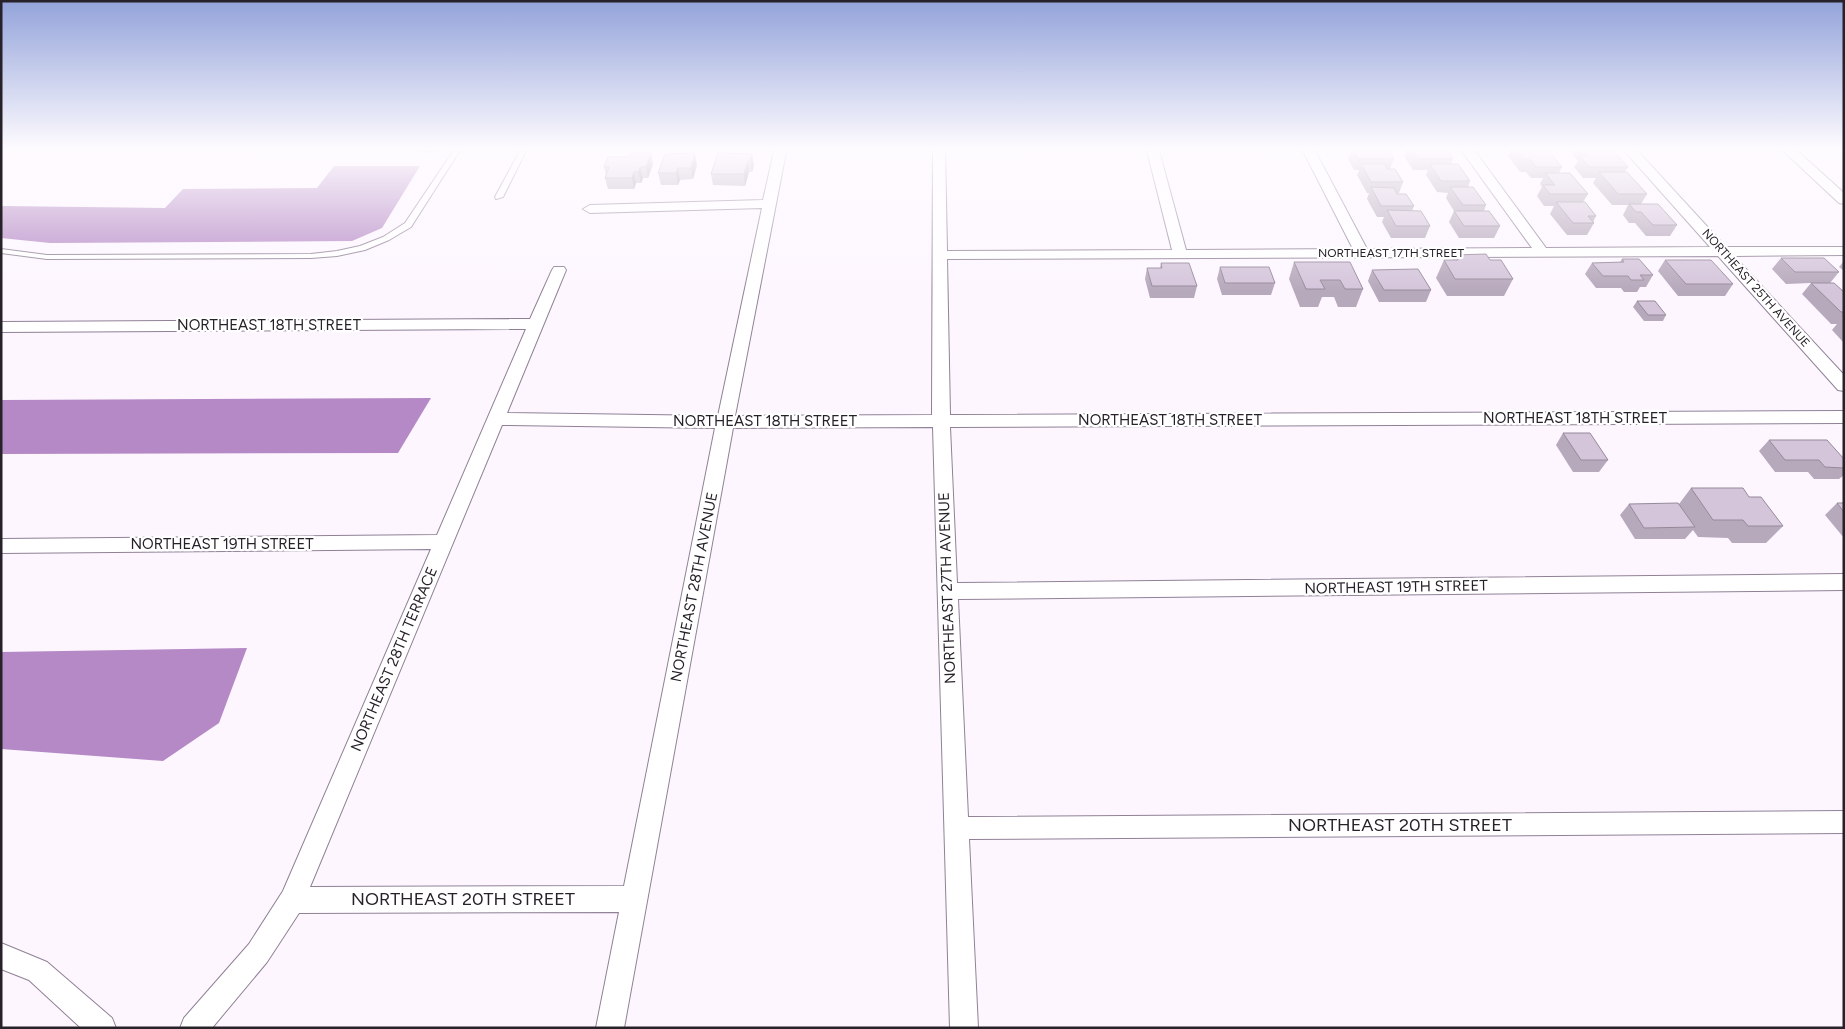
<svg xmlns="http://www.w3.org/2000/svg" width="1845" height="1029" font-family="Figtree,sans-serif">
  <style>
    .water { fill: #b589c5 }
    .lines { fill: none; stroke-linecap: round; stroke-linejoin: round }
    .service-casing { stroke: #908196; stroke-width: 2 }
    .minor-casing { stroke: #908196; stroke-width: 2 }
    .service { fill: #fff; fill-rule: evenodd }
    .minor { fill: #fff; fill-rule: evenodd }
    .wall { fill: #b7a9bc }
    .shaded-wall { fill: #958a99 }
    .building { fill: #d5c5db; stroke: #958a99 }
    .labels { text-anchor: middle; stroke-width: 4.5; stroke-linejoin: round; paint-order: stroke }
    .far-street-label { font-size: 12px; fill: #272129; stroke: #fff }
    .street-label { font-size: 15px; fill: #272129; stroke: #fff }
    .near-street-label { font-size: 18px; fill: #272129; stroke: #fff }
  </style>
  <rect width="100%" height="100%" fill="#fdf6ff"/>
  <g class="water">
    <polygon points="334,166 420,166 382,228 352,241 50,243 1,238 1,206 165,208 183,189 317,188"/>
    <polygon points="431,398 398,453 1,454 1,400"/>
    <polygon points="247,648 219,723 163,761 1,749 1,652"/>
  </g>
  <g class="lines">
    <defs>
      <g id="service">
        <polygon points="456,147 462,147 411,227 389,240 365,250 337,256 311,258 47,259 1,253 1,249 47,255 311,254 337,251 360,246 383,237 405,223"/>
        <polygon points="522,147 528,147 503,197 496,199 495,197"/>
      </g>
      <g id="minor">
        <path d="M416,147H442C436,153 422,153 416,147Z"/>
        <path d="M775,147H787L735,416L932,415L933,147H945L947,251L1172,250L1146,147H1158L1186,250L1353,249L1301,147H1313L1367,249L1532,248L1459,147H1472L1546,248L1710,247L1621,147H1634L1726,247H1844V255L1734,256L1844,375V391L1838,390L1718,256L947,259L950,415L1844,411V423L950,427L957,583L1844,574V590L958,599L968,817L1844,811V833L969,839L978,1028H950L933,427L733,428L624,1028H596L619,912L299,913L267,962L212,1028H180L184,1018L249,944L283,891L431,549L1,553V539L437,535L526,329L1,332V322L530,319L552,270L554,267H564L566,270L507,413L718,416L762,208L590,213L583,209L590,205L763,200ZM502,425L715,428L624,886L310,887Z"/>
        <polygon points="1779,147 1793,147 1844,193 1844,204 1839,203"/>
        <polygon points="1,943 47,962 112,1018 116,1028 81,1028 29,980 1,969"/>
      </g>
    </defs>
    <use href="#service" class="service-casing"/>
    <use href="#minor" class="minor-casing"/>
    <use href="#service" class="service"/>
    <use href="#minor" class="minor"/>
  </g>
  <g class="wall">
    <polygon points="1408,147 1445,147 1453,159 1451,164 1470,181 1468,187 1486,205 1484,211 1500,226 1494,238 1459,238 1449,222 1454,211 1446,198 1448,193 1437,192 1426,175 1428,170 1413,170 1404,156"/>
    <polygon points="1512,147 1538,147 1541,150 1562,167 1559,173 1588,194 1583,202 1596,216 1593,222 1594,223 1587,235 1567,235 1550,214 1554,206 1544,206 1537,196 1542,187 1540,184 1543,178 1531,178 1526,172 1520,172 1508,156"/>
    <polygon points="1576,147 1610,147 1628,167 1625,172 1647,194 1641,204 1677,225 1670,236 1646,236 1635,223 1629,223 1623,215 1628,205 1612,205 1593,183 1596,178 1583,178 1574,167 1578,161 1572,154"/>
    <polygon points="1352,148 1394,159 1390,169 1403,182 1399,193 1397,193 1414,206 1412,211 1430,226 1425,238 1391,238 1382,222 1384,217 1377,217 1367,199 1369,193 1367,193 1357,175 1359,170 1354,170 1348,159"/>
    <polygon points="665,154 697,165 693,179 680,180 678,185 661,185 658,173"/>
    <polygon points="752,154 754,165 752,172 749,172 745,186 713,185 711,174"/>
    <polygon points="653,164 648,178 643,178 641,183 636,183 634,189 608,189 605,178 606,175 604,167"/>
    <polygon points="1454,255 1490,260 1513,279 1504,296 1447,296 1436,278 1444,260 1452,260"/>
    <polygon points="1781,258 1839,272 1830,283 1844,292 1844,343 1832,330 1837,324 1831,324 1802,294 1811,283 1786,284 1772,269"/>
    <polygon points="1622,259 1653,275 1646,287 1640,287 1637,292 1624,292 1621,288 1596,288 1585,274 1592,263 1620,262"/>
    <polygon points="1665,260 1733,284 1725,296 1678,296 1658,271"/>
    <polygon points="1844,261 1844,271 1839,267"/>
    <polygon points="1294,262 1363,289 1356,307 1338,307 1334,297 1322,297 1318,307 1300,307 1289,279"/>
    <polygon points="1161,263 1197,286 1194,298 1150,298 1145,279 1147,268 1160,268"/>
    <polygon points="1220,267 1275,283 1271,295 1222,295 1217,279"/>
    <polygon points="1372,270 1431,290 1426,302 1379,302 1368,281"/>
    <polygon points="1637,301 1666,315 1663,321 1644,321 1633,307"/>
    <polygon points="1563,433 1608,460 1599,472 1573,472 1556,445"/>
    <polygon points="1769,440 1844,459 1844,475 1839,479 1814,479 1808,472 1775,472 1759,451"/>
    <polygon points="1691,488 1749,497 1783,526 1766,543 1732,543 1728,538 1698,537 1693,530 1685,539 1635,539 1620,515 1629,504 1679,504"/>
    <polygon points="1844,501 1844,538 1825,515 1837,503 1842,503"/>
  </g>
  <g class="shaded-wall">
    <polygon points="651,153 653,164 648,178 646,167"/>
    <polygon points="695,153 697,165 693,179 691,168"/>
    <polygon points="752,154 754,165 752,172 750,161"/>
    <polygon points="748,161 749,172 745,186 744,174"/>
    <polygon points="640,167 643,178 641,183 638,172"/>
    <polygon points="678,168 680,180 678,185 676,173"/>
    <polygon points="634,172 636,183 634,189 632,178"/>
  </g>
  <g class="building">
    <polygon points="1410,147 1445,147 1453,159 1418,159"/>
    <polygon points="1515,147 1538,147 1541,150 1548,150 1562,167 1536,167 1531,160 1525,160"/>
    <polygon points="1581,147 1610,147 1628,167 1589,167 1580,156 1589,156"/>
    <polygon points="1352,148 1387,148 1394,159 1358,159"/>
    <polygon points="631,153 651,153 646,167 640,167 638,172 634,172 632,178 605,178 609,167 604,167 608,157 630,157"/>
    <polygon points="695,153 691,168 678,168 676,173 658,173 665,154"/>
    <polygon points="718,153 752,154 750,161 748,161 744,174 711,174"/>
    <polygon points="1361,164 1384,164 1387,169 1395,169 1403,182 1371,182"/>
    <polygon points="1430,164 1458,164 1470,181 1441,181"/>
    <polygon points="1599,172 1627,172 1647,194 1618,194"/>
    <polygon points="1545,173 1570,173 1588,194 1550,194 1543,185 1555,185"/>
    <polygon points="1371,187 1394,188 1397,194 1406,194 1414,206 1381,206"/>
    <polygon points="1450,187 1473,187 1486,205 1463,205"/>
    <polygon points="1556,202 1585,202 1596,216 1588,216 1594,223 1573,223"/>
    <polygon points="1629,204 1658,204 1677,225 1653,225 1641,212 1636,212"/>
    <polygon points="1387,210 1421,211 1430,226 1396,226"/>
    <polygon points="1454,211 1489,211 1500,226 1464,226"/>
    <polygon points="1486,254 1490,260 1501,260 1513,279 1455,279 1444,260 1458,260 1454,255"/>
    <polygon points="1781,258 1824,258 1839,272 1795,272"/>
    <polygon points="1622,259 1639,259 1653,275 1640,275 1644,280 1631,280 1628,276 1603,276 1592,263 1624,262"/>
    <polygon points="1665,260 1711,260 1733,284 1686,284"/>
    <polygon points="1294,262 1350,262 1363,289 1345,289 1340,280 1320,280 1325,289 1306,289"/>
    <polygon points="1161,263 1189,263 1197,286 1152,286 1147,268 1162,268"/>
    <polygon points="1220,267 1269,267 1275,283 1225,283"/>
    <polygon points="1418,269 1431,290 1384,290 1372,270"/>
    <polygon points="1811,283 1834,283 1844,292 1844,312 1841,312"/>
    <polygon points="1637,301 1655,301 1666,315 1648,315"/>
    <polygon points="1563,433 1590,433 1608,460 1581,460"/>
    <polygon points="1769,440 1827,440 1844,459 1844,468 1825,467 1819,460 1785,460"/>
    <polygon points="1691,488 1743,488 1749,497 1761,497 1783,526 1748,526 1743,520 1713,520"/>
    <polygon points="1678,503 1695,527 1644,528 1629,504"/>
    <polygon points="1837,503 1844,503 1844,512"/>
  </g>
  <linearGradient id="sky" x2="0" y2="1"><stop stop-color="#93a3da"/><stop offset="0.51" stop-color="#fefbff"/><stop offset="1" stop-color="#fefbff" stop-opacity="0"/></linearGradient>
  <rect width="1845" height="291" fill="url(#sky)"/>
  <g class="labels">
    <g class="far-street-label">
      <text x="1391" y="257">NORTHEAST 17TH STREET</text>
      <text transform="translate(1756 288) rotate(48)" y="4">NORTHEAST 25TH AVENUE</text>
    </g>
    <g class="street-label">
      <text x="269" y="330">NORTHEAST 18TH STREET</text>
      <text x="1575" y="423">NORTHEAST 18TH STREET</text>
      <text x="1170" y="425">NORTHEAST 18TH STREET</text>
      <text x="765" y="426">NORTHEAST 18TH STREET</text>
      <text x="222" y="549">NORTHEAST 19TH STREET</text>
      <text transform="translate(694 587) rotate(-79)" y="5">NORTHEAST 28TH AVENUE</text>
      <text transform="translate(1396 587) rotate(-1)" y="5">NORTHEAST 19TH STREET</text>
      <text transform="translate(947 588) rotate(-92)" y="5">NORTHEAST 27TH AVENUE</text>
      <text transform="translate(394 659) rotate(-67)" y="5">NORTHEAST 28TH TERRACE</text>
    </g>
    <g class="near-street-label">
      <text x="1400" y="831">NORTHEAST 20TH STREET</text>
      <text x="463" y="905">NORTHEAST 20TH STREET</text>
    </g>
  </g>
  <rect width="1845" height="1029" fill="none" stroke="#272129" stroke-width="5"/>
</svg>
